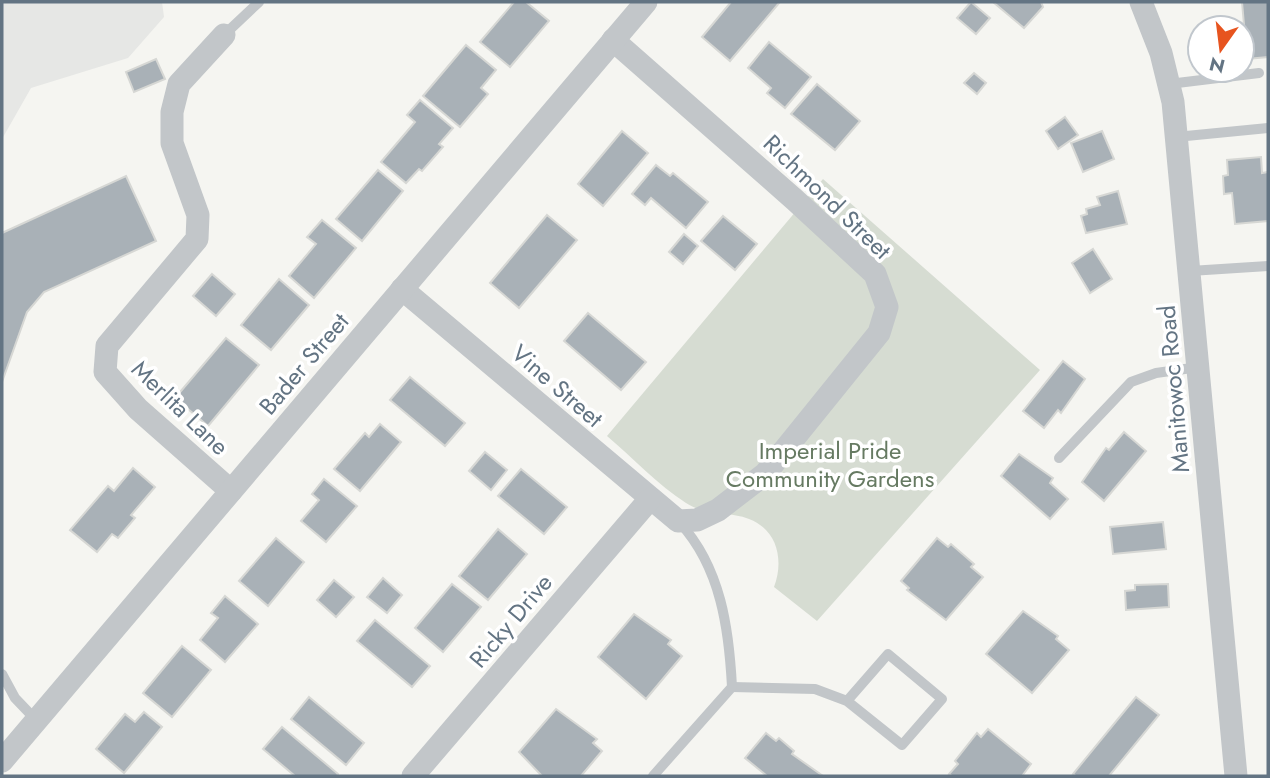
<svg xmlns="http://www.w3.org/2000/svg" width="1270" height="778" font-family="Jost,sans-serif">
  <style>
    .built { fill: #e6e7e5 }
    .green { fill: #d6dcd2 }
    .building { fill: #a9b1b7; stroke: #d6d7d4; stroke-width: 2 }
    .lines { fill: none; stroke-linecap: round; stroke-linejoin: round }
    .lane { stroke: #c2c6c9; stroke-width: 10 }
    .street { stroke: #c2c6c9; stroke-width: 23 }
    .labels { text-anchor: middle; stroke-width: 7; stroke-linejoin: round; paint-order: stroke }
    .street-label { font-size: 24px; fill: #637483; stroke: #fff }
    .park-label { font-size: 24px; fill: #667a62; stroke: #fff }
  </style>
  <rect width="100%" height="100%" fill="#f5f5f1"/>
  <polygon class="built" points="2,2 162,2 164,17 128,58 31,88 2,139"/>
  <path class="green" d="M823,179L1040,370L817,621L774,587C784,561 778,530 749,519C729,511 706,516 686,503C658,485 632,457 607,436Z"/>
  <g class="building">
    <polygon points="514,2 526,2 549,21 510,67 480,42"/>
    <polygon points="731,2 780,2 730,61 702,37"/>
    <polygon points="971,2 990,18 976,34 957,18"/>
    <polygon points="993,2 1041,2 1043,7 1024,28"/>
    <polygon points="1242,2 1268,2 1268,57 1247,59"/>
    <polygon points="769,42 811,77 785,108 767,93 771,88 748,68"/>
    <polygon points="466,45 496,70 481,88 488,94 460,127 423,96"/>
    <polygon points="156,59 165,79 134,92 126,72"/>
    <polygon points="974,73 986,83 977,94 964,83"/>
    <polygon points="817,84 860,121 835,150 791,114"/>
    <polygon points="420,100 453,128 439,144 443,147 422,171 419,169 406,183 381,162 415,122 407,115"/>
    <polygon points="1065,117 1078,135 1058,149 1046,131"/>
    <polygon points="622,131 648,153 603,206 578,184"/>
    <polygon points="1102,131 1114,159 1083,172 1071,143"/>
    <polygon points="1261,157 1262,173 1268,172 1268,221 1235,224 1232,193 1224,194 1223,176 1228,175 1227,160"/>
    <polygon points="656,165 670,176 673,173 708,202 686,228 651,198 645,205 632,194"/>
    <polygon points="378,170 403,191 362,241 336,219"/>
    <polygon points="126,176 156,241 44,292 27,312 2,382 2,233"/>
    <polygon points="1118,191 1127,224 1086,233 1081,216 1087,214 1086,209 1100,205 1097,197"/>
    <polygon points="547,215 577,240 519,308 490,283"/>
    <polygon points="723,216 757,244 735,270 701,241"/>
    <polygon points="322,220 356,248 314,298 289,276 316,244 307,237"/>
    <polygon points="684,234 698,246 683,264 669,252"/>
    <polygon points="1093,249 1112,279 1090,293 1072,263"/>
    <polygon points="212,274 235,294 216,316 193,296"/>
    <polygon points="279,279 309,305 271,350 241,325"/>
    <polygon points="588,313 646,362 621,390 564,341"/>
    <polygon points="226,338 259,365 208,426 175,398"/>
    <polygon points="1063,361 1085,379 1061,413 1058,410 1044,428 1023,411"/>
    <polygon points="410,377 465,423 445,446 390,400"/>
    <polygon points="380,424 401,442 360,491 334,469 365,433 369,437"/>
    <polygon points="1124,432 1146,451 1104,501 1082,482 1106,448 1109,450"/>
    <polygon points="485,452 507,470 491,490 469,471"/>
    <polygon points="1019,454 1053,478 1050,483 1068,499 1050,519 1001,476"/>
    <polygon points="133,468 155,487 131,515 135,518 118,538 112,534 97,552 70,530 108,486 114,491"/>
    <polygon points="521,469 567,507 544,534 498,496"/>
    <polygon points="324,479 357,506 326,542 301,521 319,500 312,494"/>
    <polygon points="1163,522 1166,549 1113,554 1110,527"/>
    <polygon points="498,529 527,554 488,600 459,576"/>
    <polygon points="276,538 304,562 268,606 239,581"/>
    <polygon points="937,538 948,547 951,544 974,564 971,567 983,577 946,620 907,590 909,588 901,581"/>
    <polygon points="383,578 402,595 387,613 367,597"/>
    <polygon points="334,580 354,597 336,617 317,600"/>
    <polygon points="452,584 481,607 443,652 415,628"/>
    <polygon points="1168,584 1169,607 1126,610 1125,591 1135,590 1135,585"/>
    <polygon points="225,596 258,624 225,662 200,640 218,618 211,613"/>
    <polygon points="1023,611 1058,636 1056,639 1069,650 1032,693 986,654"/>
    <polygon points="634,614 671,640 668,644 682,656 646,699 598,657"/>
    <polygon points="375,620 430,666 412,687 357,641"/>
    <polygon points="182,646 211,670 172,717 143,693"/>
    <polygon points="309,697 364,743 346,765 291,719"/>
    <polygon points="1136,697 1159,715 1109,776 1076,776 1073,774"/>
    <polygon points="556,709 597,739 593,743 602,751 581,776 542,776 519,752"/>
    <polygon points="144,712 162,727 124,773 96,749 125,714 135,722"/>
    <polygon points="282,727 338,774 337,776 295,776 263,749"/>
    <polygon points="988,729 1031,764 1022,776 952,776 949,774 958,764 955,761 977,733 981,737"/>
    <polygon points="766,733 776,741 779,738 794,751 792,754 823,776 767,776 745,758"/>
  </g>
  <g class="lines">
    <g class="lane">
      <polyline points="224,35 259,2"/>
      <polyline points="1169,84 1259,73"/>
      <polyline points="1176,137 1268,128"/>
      <polyline points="1190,271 1268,266"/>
      <polyline points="1059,458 1131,382 1156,373 1199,367"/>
      <polyline points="2,674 15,698 36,720"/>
      <polyline points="732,687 815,689 847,701 902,745 942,699 888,654 847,701"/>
      <path d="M653,776L732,687C729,629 721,568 680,523"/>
    </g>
    <g class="street">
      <polyline points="1141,2 1161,53 1173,102 1236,776"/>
      <polyline points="224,35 179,84 172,112 172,143 198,215 197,239 107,346 105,372 138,409 231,491"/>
      <polyline points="402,289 678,521 697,520 718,510 765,474 879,333 887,307 875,274 795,200 613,40"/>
      <polyline points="2,761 646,2"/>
      <polyline points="413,776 649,500"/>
    </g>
  </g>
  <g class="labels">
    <g class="street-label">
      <text transform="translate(827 197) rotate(44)" y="8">Richmond Street</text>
      <text transform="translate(304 364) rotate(-50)" y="8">Bader Street</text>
      <text transform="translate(557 386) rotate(41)" y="8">Vine Street</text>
      <text transform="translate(1174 389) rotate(-95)" y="8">Manitowoc Road</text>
      <text transform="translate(180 408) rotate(44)" y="8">Merlita Lane</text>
      <text transform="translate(511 621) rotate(-50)" y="8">Ricky Drive</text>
    </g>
    <g class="park-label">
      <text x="830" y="459">Imperial Pride<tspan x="830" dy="28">Community Gardens</tspan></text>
    </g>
  </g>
  <rect width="1270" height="778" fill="none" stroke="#637483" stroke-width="7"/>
  <g transform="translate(1221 49) rotate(194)"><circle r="33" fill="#ffffff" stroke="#c1c7cd" stroke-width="2"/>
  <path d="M0-5L12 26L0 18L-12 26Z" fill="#e7541f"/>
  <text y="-10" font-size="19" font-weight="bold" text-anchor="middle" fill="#637483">N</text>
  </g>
</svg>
